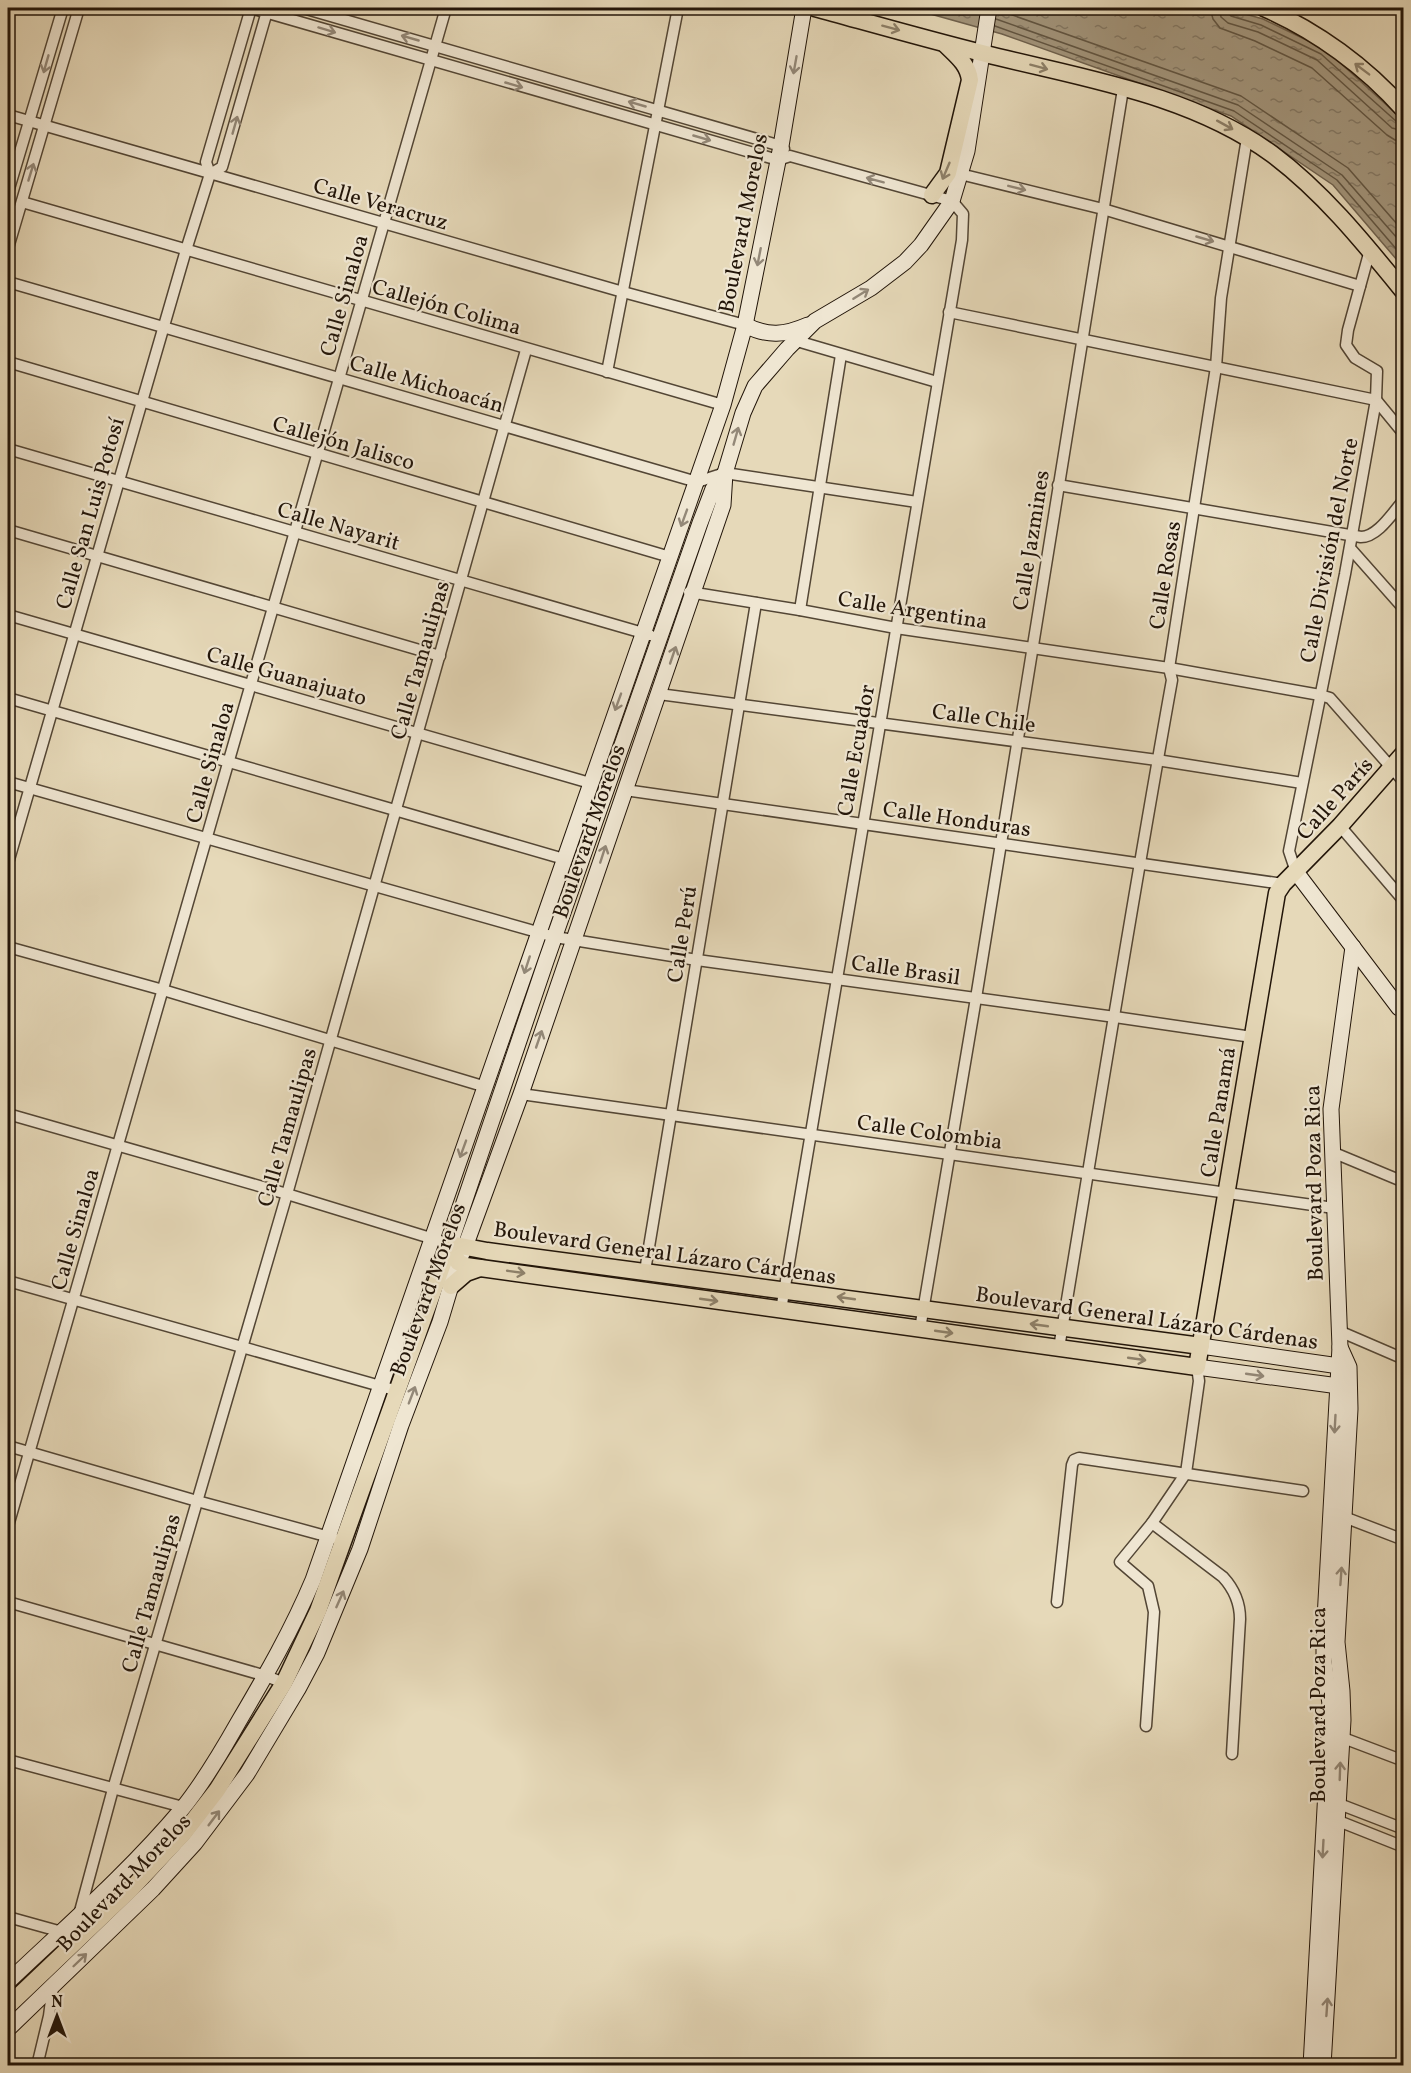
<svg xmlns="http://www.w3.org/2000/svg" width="1411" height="2073" font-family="Vollkorn,serif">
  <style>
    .water { fill: url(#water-ripples); stroke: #6f624f; stroke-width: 1.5 }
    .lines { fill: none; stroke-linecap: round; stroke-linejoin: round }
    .shore { stroke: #625643; stroke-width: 1.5 }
    .street-casing { stroke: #534635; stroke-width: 13 }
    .secondary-casing { stroke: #221509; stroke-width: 17 }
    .primary-casing { stroke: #221509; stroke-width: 19 }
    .street { stroke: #efe6d2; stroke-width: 10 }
    .secondary { stroke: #efe6d2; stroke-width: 15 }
    .primary { stroke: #e6d9b9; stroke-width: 16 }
    .oneway { stroke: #8e816a }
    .oneway2 { stroke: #938878 }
    .labels { text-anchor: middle; stroke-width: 4.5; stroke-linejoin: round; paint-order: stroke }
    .street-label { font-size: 22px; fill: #221509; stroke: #efe6d2 }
  </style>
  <defs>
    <pattern id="water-ripples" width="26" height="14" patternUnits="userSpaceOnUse" patternTransform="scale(1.5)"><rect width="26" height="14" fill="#a3967d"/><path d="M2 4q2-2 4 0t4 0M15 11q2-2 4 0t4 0" fill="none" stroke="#847965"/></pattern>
  </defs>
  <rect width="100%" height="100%" fill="#e6d9b9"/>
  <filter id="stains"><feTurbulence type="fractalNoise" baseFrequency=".00333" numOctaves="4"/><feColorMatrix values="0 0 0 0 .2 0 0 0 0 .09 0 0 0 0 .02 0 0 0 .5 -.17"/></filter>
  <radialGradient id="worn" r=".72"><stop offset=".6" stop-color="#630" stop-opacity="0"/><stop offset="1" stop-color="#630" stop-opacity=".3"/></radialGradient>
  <polygon class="water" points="909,8 1224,8 1263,19 1325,49 1403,120 1403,267 1333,185 1231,116 1002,34"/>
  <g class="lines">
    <g class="shore">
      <polyline points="1210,8 1213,19 1220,28 1255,41 1312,68 1387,135 1395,140 1404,140"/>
      <polyline points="1219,8 1221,17 1228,23 1258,32 1317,60 1392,128 1404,131"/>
      <polyline points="1227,8 1228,12 1231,16 1261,25 1321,54 1397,122 1404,124"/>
      <polyline points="998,10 1241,96 1348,168 1404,232"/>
      <polyline points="996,19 1238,105 1342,175 1404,246"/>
      <polyline points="995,26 1234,111 1337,180 1404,258"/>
    </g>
    <defs>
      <g id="street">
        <polyline points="251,8 778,160 790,156 952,201 963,214 962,240 781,1310"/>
        <polyline points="303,8 781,146 784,149"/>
        <polyline points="8,115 623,292 745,325"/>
        <polyline points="210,174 222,167 268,8"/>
        <polyline points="960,174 1103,209 1360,286"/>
        <polyline points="8,192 63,8"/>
        <polyline points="22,202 723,405"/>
        <polyline points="8,248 79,8"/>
        <polyline points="8,282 697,482 725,473 917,502"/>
        <polyline points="949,312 1376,400"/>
        <polyline points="797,341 937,382"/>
        <polyline points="8,362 670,557"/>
        <polyline points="607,372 678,8"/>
        <polyline points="1376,400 1404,434"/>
        <polyline points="8,449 650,635"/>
        <path d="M1058,485L1361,537C1378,537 1393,512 1404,500"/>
        <polyline points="8,530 440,656"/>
        <polyline points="1350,548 1404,609"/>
        <polyline points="689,592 800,610 896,628 1169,668 1320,695 1330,698 1404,782"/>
        <polyline points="800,610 841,355"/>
        <polyline points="8,615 590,783"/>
        <polyline points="659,694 1157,760 1302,783"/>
        <polyline points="8,698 564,859"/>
        <polyline points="8,782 555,937 697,960 1115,1017 1252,1037"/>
        <polyline points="625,790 1283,884"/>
        <polyline points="1340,826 1404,901"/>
        <polyline points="8,863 186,250 210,174 206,162 251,8"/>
        <polyline points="1296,872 1289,851 1345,574 1376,400 1377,371 1355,358 1346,345 1348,330 1370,250"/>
        <polyline points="8,947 163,990 486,1087"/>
        <polyline points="521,1094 1334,1208"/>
        <polyline points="8,1114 287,1194 450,1244"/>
        <polyline points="1332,1152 1404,1182"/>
        <polyline points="645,1271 756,603"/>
        <polyline points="8,1281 398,1391"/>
        <polyline points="920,1329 976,998 1123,89"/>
        <polyline points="1339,1331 1404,1359"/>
        <path d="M1059,1348C1096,1125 1132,902 1172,680L1169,668L1216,367L1221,298L1247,138"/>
        <polyline points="8,1446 197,1501 333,1538"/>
        <polyline points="1344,1517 1404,1540"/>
        <path d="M1152,1523L1223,1577C1234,1589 1240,1603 1240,1619L1232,1754"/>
        <polyline points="8,1526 446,8"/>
        <polyline points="8,1602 266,1676 284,1683"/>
        <polyline points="1057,1602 1072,1465 1074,1460 1079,1458 1303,1491"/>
        <polyline points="1146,1726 1154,1612 1148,1586 1120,1562 1152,1523 1186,1473 1199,1381 1197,1367"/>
        <polyline points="1338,1736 1404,1761"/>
        <polyline points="8,1760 183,1807"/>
        <polyline points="1334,1802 1404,1829"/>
        <polyline points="1331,1818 1404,1847"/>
        <polyline points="79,1915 113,1789 287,1194 526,350"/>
        <polyline points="8,1917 80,1937 80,1931"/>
        <polyline points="37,2066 49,2016 53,1985"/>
      </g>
      <g id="secondary">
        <path d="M745,325C768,337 785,335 808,325"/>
        <polyline points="1296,872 1399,1008 1404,1003"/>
        <polyline points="450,1244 546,961 700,523 713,489 725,473 743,413 755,386 787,349 815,321 871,288 905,262 921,245 952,201 967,151 989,8"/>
        <polyline points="1201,1346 1346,1367"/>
        <polyline points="1197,1367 1346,1387"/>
        <path d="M8,1982C67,1926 129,1872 182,1809C204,1782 222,1751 239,1721C266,1675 292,1630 313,1580L723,405L745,325L781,146L804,8"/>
        <polyline points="8,2029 153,1889 195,1843 247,1774 298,1689 317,1653 360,1549 401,1425 440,1322 458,1262 465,1247 521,1094 723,505 725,473"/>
        <polyline points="1311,2066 1329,1735 1330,1704 1324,1662 1324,1637 1340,1347 1331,1109 1353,947"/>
        <polyline points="1323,2066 1343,1720 1342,1691 1337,1642 1350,1409 1349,1367 1340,1347"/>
      </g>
      <g id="primary">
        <path d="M815,8C870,23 926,39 982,53C1080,78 1188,93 1272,154C1323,192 1364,243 1404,292"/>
        <path d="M1264,8C1317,31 1366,67 1404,110"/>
        <path d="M932,195L948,173L970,80C968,64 957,56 946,45"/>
        <polyline points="450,1244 458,1262 466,1266 1197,1367 1277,893 1283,884 1340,826 1404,753"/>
        <polyline points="450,1244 487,1251 1201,1346"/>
        <polyline points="451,1286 466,1273 480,1268"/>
        <polyline points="8,2006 130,1890 183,1834 217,1790 284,1683 318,1611 450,1244"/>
      </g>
    </defs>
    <use href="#street" class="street-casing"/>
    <use href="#secondary" class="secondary-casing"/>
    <use href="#primary" class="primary-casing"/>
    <use href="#street" class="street"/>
    <use href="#secondary" class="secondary"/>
    <use href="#primary" class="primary"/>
  </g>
  <defs><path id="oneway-shaft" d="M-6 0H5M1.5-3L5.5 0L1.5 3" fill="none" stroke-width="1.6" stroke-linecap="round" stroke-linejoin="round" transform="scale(1.5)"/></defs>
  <g class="oneway">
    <use href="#oneway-shaft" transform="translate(891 28) rotate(15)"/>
    <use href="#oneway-shaft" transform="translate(1039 67) rotate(15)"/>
    <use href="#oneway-shaft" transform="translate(1362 69) rotate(-143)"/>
    <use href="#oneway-shaft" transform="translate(1225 125) rotate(29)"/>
    <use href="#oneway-shaft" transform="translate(946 171) rotate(113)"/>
    <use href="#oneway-shaft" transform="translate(516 1272) rotate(8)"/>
    <use href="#oneway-shaft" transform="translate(846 1298) rotate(-172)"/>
    <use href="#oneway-shaft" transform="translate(709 1300) rotate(8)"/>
    <use href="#oneway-shaft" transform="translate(1039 1325) rotate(-172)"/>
    <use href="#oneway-shaft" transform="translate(944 1332) rotate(8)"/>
    <use href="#oneway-shaft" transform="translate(1137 1359) rotate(8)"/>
  </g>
  <g class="oneway2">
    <use href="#oneway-shaft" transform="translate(327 30) rotate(17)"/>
    <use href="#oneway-shaft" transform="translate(410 38) rotate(-164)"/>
    <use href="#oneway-shaft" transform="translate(46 64) rotate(106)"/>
    <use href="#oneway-shaft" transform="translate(795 65) rotate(100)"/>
    <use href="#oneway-shaft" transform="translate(514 85) rotate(16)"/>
    <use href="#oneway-shaft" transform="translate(637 104) rotate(-164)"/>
    <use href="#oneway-shaft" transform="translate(235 125) rotate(-74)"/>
    <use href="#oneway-shaft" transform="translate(702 138) rotate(16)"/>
    <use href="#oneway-shaft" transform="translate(31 172) rotate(-73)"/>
    <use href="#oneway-shaft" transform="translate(875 180) rotate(-165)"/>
    <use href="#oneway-shaft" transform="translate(1017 188) rotate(14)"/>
    <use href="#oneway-shaft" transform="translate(1205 239) rotate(16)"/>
    <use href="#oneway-shaft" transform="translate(759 257) rotate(101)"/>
    <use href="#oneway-shaft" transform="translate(861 294) rotate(-32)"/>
    <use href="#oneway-shaft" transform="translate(736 436) rotate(-74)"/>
    <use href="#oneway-shaft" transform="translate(684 518) rotate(110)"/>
    <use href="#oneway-shaft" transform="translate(673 655) rotate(-71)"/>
    <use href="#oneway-shaft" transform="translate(618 702) rotate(110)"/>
    <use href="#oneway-shaft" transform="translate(603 854) rotate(-72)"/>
    <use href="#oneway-shaft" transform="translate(527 965) rotate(108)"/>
    <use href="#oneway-shaft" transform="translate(539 1039) rotate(-71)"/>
    <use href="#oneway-shaft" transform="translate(463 1149) rotate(110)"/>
    <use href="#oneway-shaft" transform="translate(1255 1375) rotate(8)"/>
    <use href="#oneway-shaft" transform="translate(412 1395) rotate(-69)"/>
    <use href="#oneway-shaft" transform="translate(1335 1424) rotate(93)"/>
    <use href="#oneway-shaft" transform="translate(1341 1576) rotate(-86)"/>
    <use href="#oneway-shaft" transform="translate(340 1599) rotate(-66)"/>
    <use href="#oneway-shaft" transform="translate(1340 1771) rotate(-88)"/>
    <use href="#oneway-shaft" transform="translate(214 1818) rotate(-53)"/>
    <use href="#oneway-shaft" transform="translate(1323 1849) rotate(93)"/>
    <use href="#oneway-shaft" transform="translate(80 1960) rotate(-44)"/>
    <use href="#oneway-shaft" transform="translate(1327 2007) rotate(-86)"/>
  </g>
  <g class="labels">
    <g class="street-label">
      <text transform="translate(381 203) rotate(16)" y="8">Calle Veracruz</text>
      <text transform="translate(742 223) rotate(-79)" y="8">Boulevard Morelos</text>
      <text transform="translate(343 295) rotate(-74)" y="8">Calle Sinaloa</text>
      <text transform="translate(447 306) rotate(16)" y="8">Callejón Colima</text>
      <text transform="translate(427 383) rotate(16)" y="8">Calle Michoacán</text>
      <text transform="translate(344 442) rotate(16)" y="8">Callejón Jalisco</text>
      <text transform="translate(89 513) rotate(-74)" y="8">Calle San Luis Potosí</text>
      <text transform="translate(339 525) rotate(16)" y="8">Calle Nayarit</text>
      <text transform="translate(1030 540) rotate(-81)" y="8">Calle Jazmines</text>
      <text transform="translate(1328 550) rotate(-79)" y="8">Calle División del Norte</text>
      <text transform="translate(1164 575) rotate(-81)" y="8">Calle Rosas</text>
      <text transform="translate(913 609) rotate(9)" y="8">Calle Argentina</text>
      <text transform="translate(419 660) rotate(-74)" y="8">Calle Tamaulipas</text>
      <text transform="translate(287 675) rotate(16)" y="8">Calle Guanajuato</text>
      <text transform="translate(984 717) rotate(8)" y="8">Calle Chile</text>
      <text transform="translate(855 750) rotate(-80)" y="8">Calle Ecuador</text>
      <text transform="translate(209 762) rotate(-74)" y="8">Calle Sinaloa</text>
      <text transform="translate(1334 798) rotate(-48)" y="8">Calle París</text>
      <text transform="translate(957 818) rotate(8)" y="8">Calle Honduras</text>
      <text transform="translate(588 831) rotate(-71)" y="8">Boulevard Morelos</text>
      <text transform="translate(681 934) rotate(-81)" y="8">Calle Perú</text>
      <text transform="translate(906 969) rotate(8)" y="8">Calle Brasil</text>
      <text transform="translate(1217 1112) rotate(-81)" y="8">Calle Panamá</text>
      <text transform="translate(286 1127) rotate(-74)" y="8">Calle Tamaulipas</text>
      <text transform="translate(930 1131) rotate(8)" y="8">Calle Colombia</text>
      <text transform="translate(1313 1183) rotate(-91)" y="8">Boulevard Poza Rica</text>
      <text transform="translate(74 1229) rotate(-74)" y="8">Calle Sinaloa</text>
      <text transform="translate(665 1252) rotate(8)" y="8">Boulevard General Lázaro Cárdenas</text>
      <text transform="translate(427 1289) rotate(-70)" y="8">Boulevard Morelos</text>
      <text transform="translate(1147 1317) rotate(8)" y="8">Boulevard General Lázaro Cárdenas</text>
      <text transform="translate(150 1593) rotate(-74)" y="8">Calle Tamaulipas</text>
      <text transform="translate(1317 1705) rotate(-90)" y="8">Boulevard Poza Rica</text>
      <text transform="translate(123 1882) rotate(-46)" y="8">Boulevard Morelos</text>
    </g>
  </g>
  <rect width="1411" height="2073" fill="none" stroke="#e6d9b9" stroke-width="30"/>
  <rect x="9" y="9" width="1393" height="2055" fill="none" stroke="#221509" stroke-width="3"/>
  <rect x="15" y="15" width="1381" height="2043" fill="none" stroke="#221509" stroke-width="1.5"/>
  <g transform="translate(57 2016)" stroke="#efe6d2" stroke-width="4.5" paint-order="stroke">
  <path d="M0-4.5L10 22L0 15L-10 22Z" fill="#221509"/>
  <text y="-9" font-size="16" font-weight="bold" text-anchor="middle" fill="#221509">N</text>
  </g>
  <rect width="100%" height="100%" filter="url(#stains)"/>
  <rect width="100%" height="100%" fill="url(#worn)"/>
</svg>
